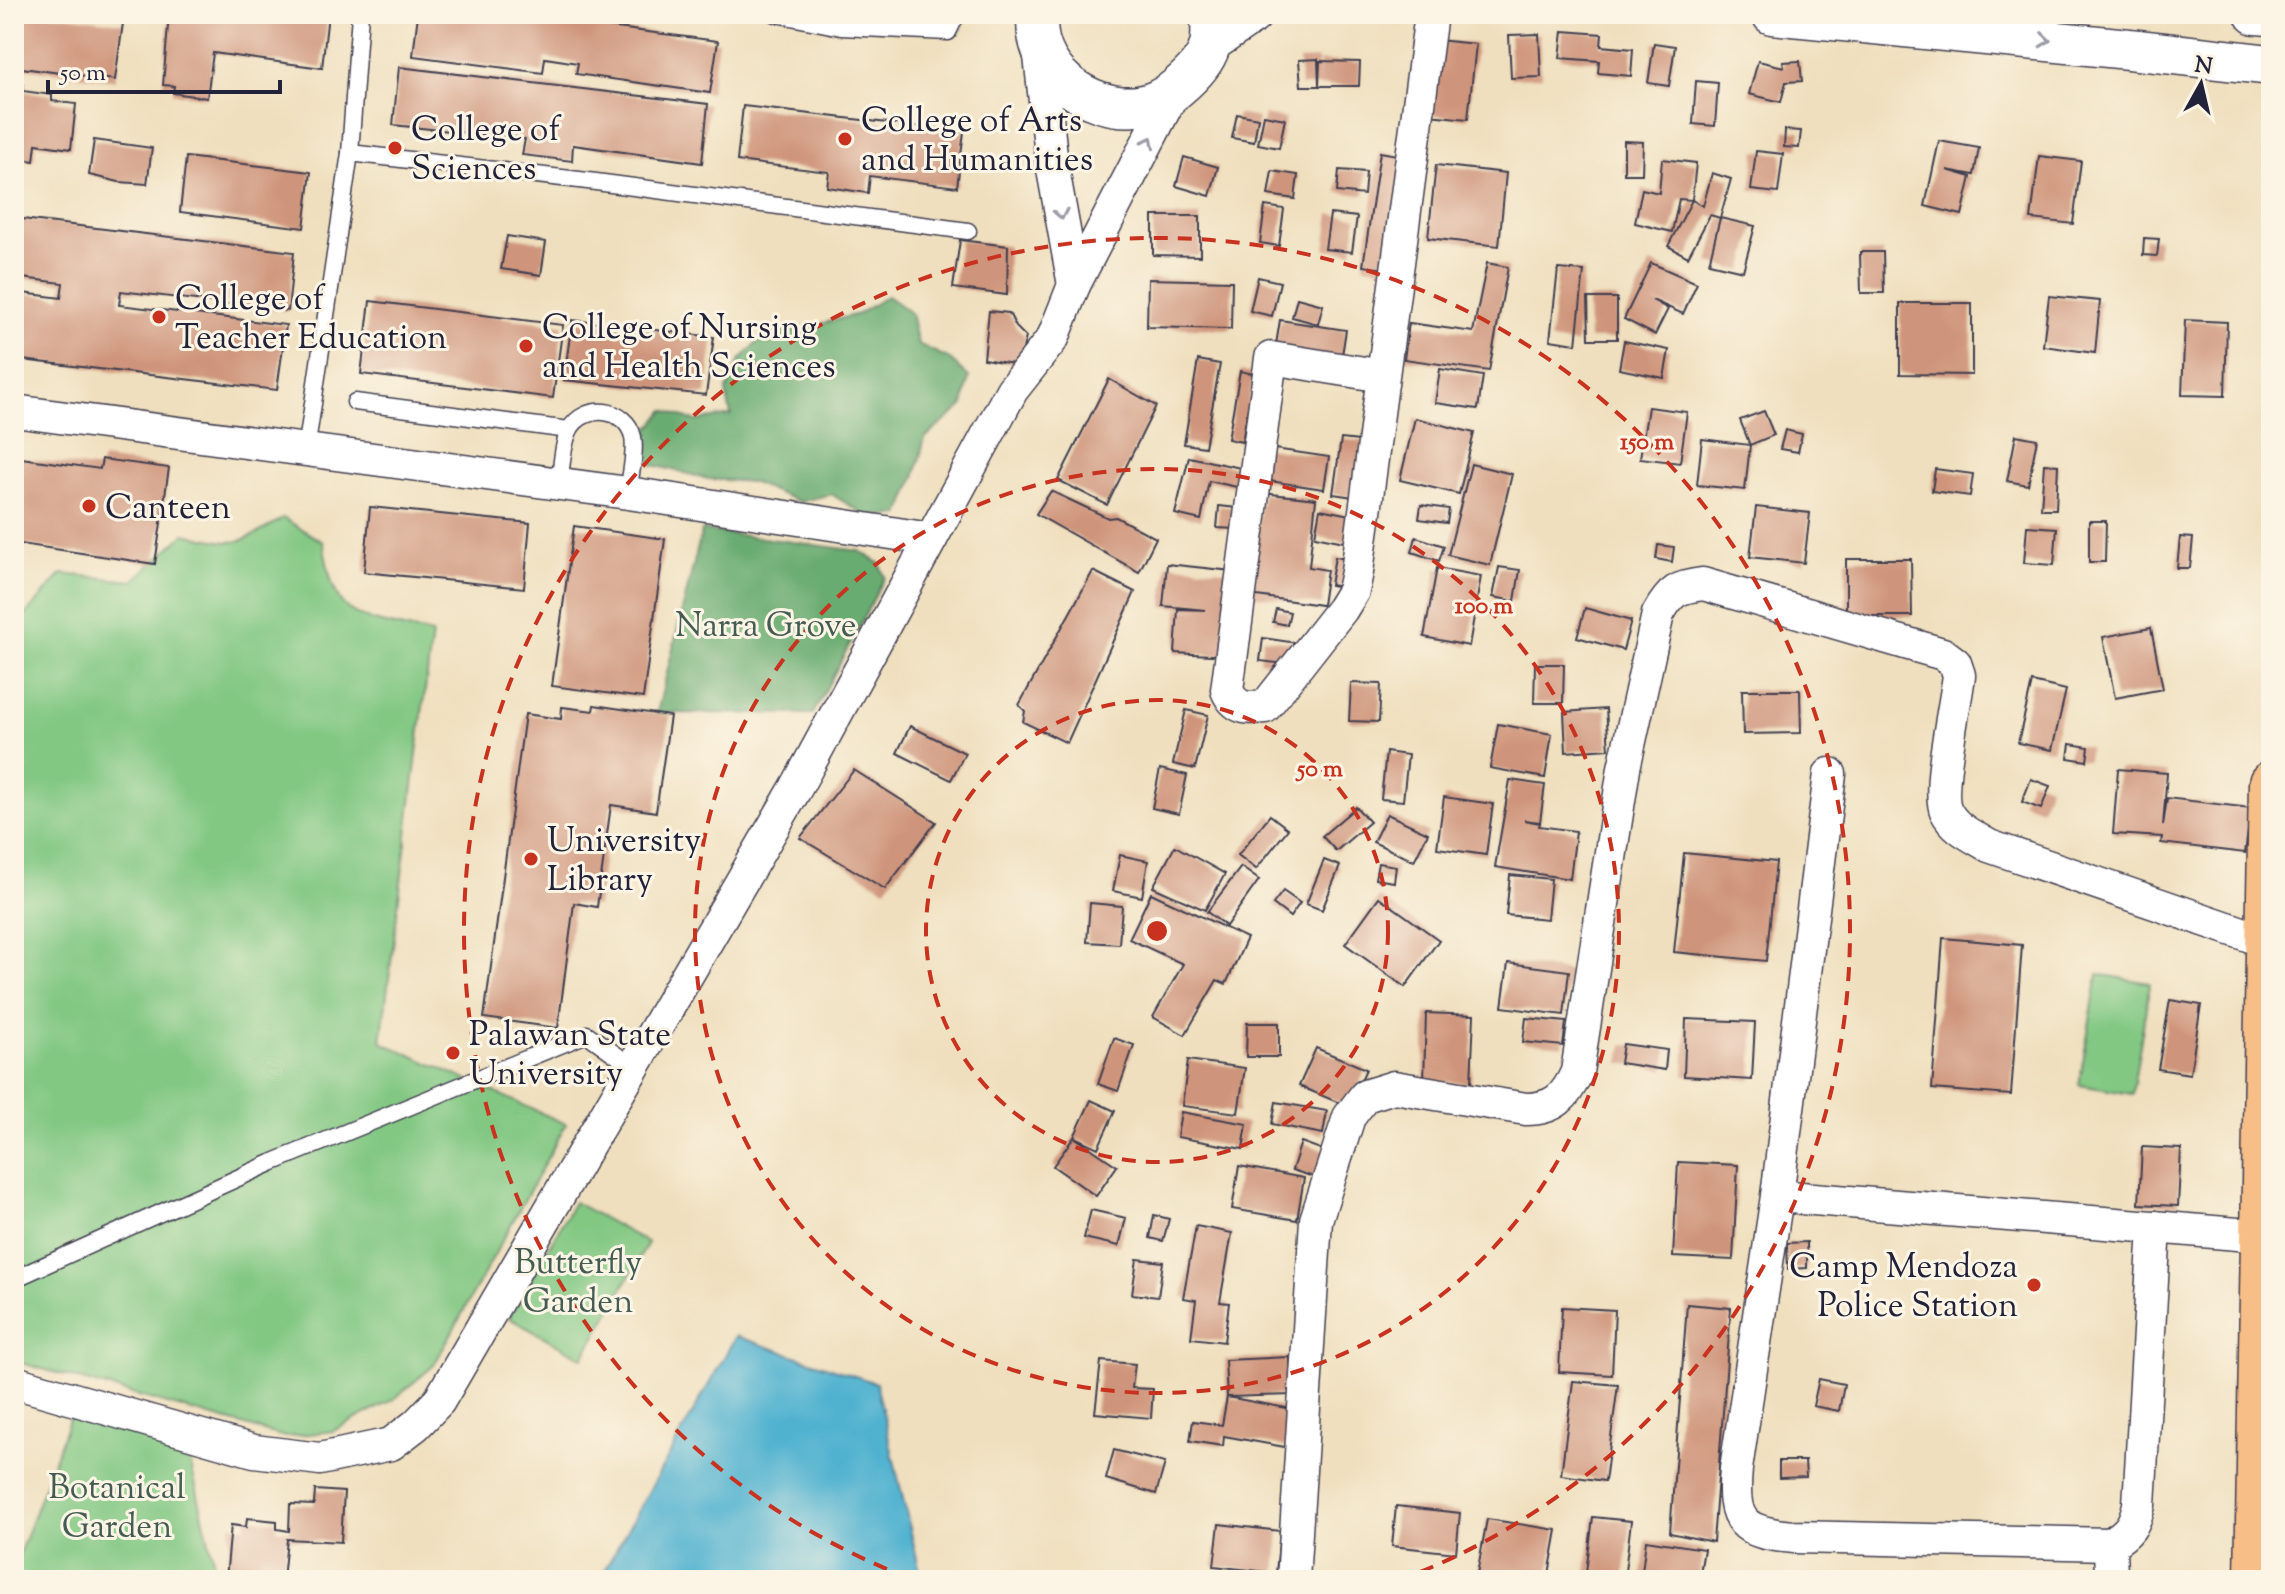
<svg xmlns="http://www.w3.org/2000/svg" width="2285" height="1594" font-family="'Sorts Mill Goudy',serif">
  <style>
    .green { fill: #82c883; stroke: #52755f; stroke-width: 2 }
    .forest { fill: #69ac71; stroke: #466756; stroke-width: 2 }
    .water { fill: #51b2d0; stroke: #3a6a86; stroke-width: 2 }
    .building { fill: #cf957c }
    .lines { fill: none; stroke-linecap: round; stroke-linejoin: round }
    .service-casing { stroke: #413e4f; stroke-width: 19 }
    .minor-casing { stroke: #413e4f; stroke-width: 35 }
    .tertiary-casing { stroke: #413e4f; stroke-width: 43 }
    .primary-casing { stroke: #413e4f; stroke-width: 47 }
    .service { stroke: #fff; stroke-width: 16 }
    .minor { stroke: #fff; stroke-width: 32 }
    .tertiary { stroke: #fff; stroke-width: 40 }
    .primary { stroke: #f7be88; stroke-width: 44 }
    .oneway { stroke: #9c9ca7 }
    .ring { fill: none; stroke: #c8321e; stroke-width: 4; stroke-dasharray: 14 10 }
    .poi-dot { fill: #c8321e; stroke: #fcf5e5; stroke-width: 3 }
    .labels { text-anchor: middle; stroke-width: 6; stroke-linejoin: round; paint-order: stroke }
    .poi-label { font-size: 34px; fill: #22223b; stroke: #fcf5e5; text-anchor: start }
    .park-label { font-size: 34px; fill: #445c54; stroke: #fcf5e5 }
    .centre { fill: #c8321e; stroke: #fcf5e5; stroke-width: 4 }
    .ring-label { font-size: 24px; text-anchor: middle; font-weight: bold; fill: #c8321e; stroke: #fcf5e5; stroke-width: 6; stroke-linejoin: round; paint-order: stroke }
  </style>
  <rect width="100%" height="100%" fill="#fcf5e5"/>
  <filter id="ink" filterUnits="userSpaceOnUse"><feTurbulence type="fractalNoise" baseFrequency=".0125" numOctaves="2"/><feDisplacementMap in="SourceGraphic" scale="16" xChannelSelector="R" yChannelSelector="G"/><feConvolveMatrix kernelMatrix="1 2 1 2 8 2 1 2 1" color-interpolation-filters="sRGB"/></filter>
  <filter id="wash" filterUnits="userSpaceOnUse"><feTurbulence type="fractalNoise" baseFrequency=".006" numOctaves="4" result="noise"/><feDisplacementMap in="SourceGraphic" scale="32" xChannelSelector="R" yChannelSelector="G"/><feGaussianBlur stdDeviation="1.8" result="paint"/><feColorMatrix in="noise" values="0 0 0 0 0 0 0 0 0 0 0 0 0 0 0 0 0 1.4 0 .05"/><feComposite in="paint" operator="in"/></filter>
  <g filter="url(#wash)">
    <rect width="100%" height="100%" fill="#efdfbe"/>
    <g class="green">
      <path d="M283,518L323,542C327,562 330,587 342,603C358,623 408,628 432,634L381,1042L566,1124L434,1365L393,1400L333,1431L285,1437L14,1361V621H20L62,574L133,581L184,534C238,545 235,548 283,518Z"/>
      <polygon points="2098,974 2150,983 2132,1094 2079,1085"/>
      <polygon points="574,1202 648,1243 583,1358 509,1318"/>
      <polygon points="70,1417 187,1448 218,1580 14,1580 14,1568"/>
    </g>
    <g class="forest">
      <polygon points="887,296 911,313 918,344 948,358 969,377 963,406 925,438 915,477 900,515 867,516 831,494 800,502 751,482 708,479 649,464 642,437 665,410 695,421 731,415 726,391 740,360 768,332 797,330 858,314"/>
      <polygon points="702,530 860,551 879,563 885,577 813,714 657,713"/>
    </g>
    <polygon class="water" points="736,1336 876,1383 922,1580 599,1580"/>
    <g id="blocks">
      <g class="building">
        <polygon points="14,14 50,14 123,23 115,80 14,67"/>
        <polygon points="169,14 328,14 322,68 213,53 207,98 173,93 174,86 163,85"/>
        <polygon points="418,14 480,14 534,20 535,14 602,14 602,26 718,41 710,93 576,74 578,63 545,58 543,73 413,56"/>
        <polygon points="894,14 930,14 930,20 897,22"/>
        <polygon points="1563,31 1602,34 1601,46 1633,49 1631,76 1598,73 1599,61 1560,58"/>
        <polygon points="1539,34 1541,77 1511,78 1509,35"/>
        <polygon points="1437,40 1476,44 1468,119 1429,115"/>
        <polygon points="1654,43 1675,46 1669,86 1648,83"/>
        <polygon points="1318,59 1319,85 1320,61 1360,62 1359,86 1301,86 1299,60"/>
        <polygon points="1758,61 1784,67 1783,62 1800,61 1802,81 1786,82 1781,102 1749,94"/>
        <polygon points="399,67 708,104 702,163 573,145 572,161 522,155 525,139 393,125"/>
        <polygon points="1696,81 1718,83 1715,126 1693,124"/>
        <polygon points="14,83 23,84 23,91 52,95 52,101 76,104 71,149 36,144 34,161 14,158"/>
        <polygon points="743,106 964,132 957,187 870,176 868,193 827,187 829,172 737,161"/>
        <polygon points="1237,114 1258,118 1254,142 1232,138"/>
        <polygon points="1264,115 1285,119 1279,148 1258,144"/>
        <polygon points="1785,130 1801,131 1799,148 1784,147"/>
        <polygon points="94,140 152,148 147,184 119,182 89,175"/>
        <polygon points="1624,141 1643,142 1642,174 1624,174"/>
        <polygon points="1939,141 1979,148 1974,175 1947,170 1971,177 1962,215 1925,206"/>
        <polygon points="1756,151 1783,154 1778,193 1751,190"/>
        <polygon points="1380,152 1409,157 1392,270 1363,266"/>
        <polygon points="2039,156 2081,161 2073,224 2031,219"/>
        <polygon points="186,157 311,172 304,228 180,212"/>
        <polygon points="1184,157 1218,167 1210,196 1176,186"/>
        <polygon points="1662,159 1696,163 1692,200 1679,199 1672,232 1635,223 1642,189 1659,193"/>
        <polygon points="1436,165 1506,173 1499,246 1428,238"/>
        <polygon points="1339,170 1366,172 1364,195 1337,192"/>
        <polygon points="1272,171 1298,175 1295,199 1268,195"/>
        <polygon points="1712,173 1731,179 1720,218 1710,215 1688,257 1668,246 1692,200 1703,206"/>
        <polygon points="1265,206 1284,209 1279,246 1260,243"/>
        <polygon points="1330,214 1357,217 1352,252 1325,249"/>
        <polygon points="1153,216 1200,216 1200,256 1153,255"/>
        <polygon points="14,218 294,252 288,311 121,291 119,305 286,325 277,390 14,359 14,292 61,298 63,283 14,277"/>
        <polygon points="1720,218 1755,226 1743,271 1709,263"/>
        <polygon points="507,236 546,242 541,275 501,269"/>
        <polygon points="2144,238 2159,239 2157,256 2143,255"/>
        <polygon points="960,240 1008,246 1007,295 953,288"/>
        <polygon points="1860,252 1883,252 1884,293 1861,293"/>
        <polygon points="1487,263 1508,267 1489,371 1404,359 1409,323 1473,332"/>
        <polygon points="1651,263 1697,283 1683,314 1652,300 1668,309 1655,335 1624,319"/>
        <polygon points="1558,269 1584,271 1576,344 1550,340"/>
        <polygon points="1258,277 1280,282 1272,316 1250,311"/>
        <polygon points="1148,279 1232,281 1231,329 1147,327"/>
        <polygon points="2049,296 2100,301 2095,353 2043,346"/>
        <polygon points="1297,298 1323,305 1318,324 1292,317"/>
        <polygon points="1588,298 1617,298 1617,339 1589,339"/>
        <polygon points="370,301 563,325 553,398 361,374"/>
        <polygon points="1900,303 1972,303 1972,375 1900,374"/>
        <polygon points="989,311 1009,313 1016,327 1026,337 1019,365 984,359"/>
        <polygon points="572,320 714,337 706,395 564,380"/>
        <polygon points="1280,320 1346,330 1340,368 1274,357"/>
        <polygon points="2185,320 2227,322 2225,396 2182,395"/>
        <polygon points="1624,341 1669,350 1664,378 1619,369"/>
        <polygon points="1198,360 1220,364 1205,447 1184,444"/>
        <polygon points="1440,369 1483,376 1478,409 1435,403"/>
        <polygon points="1240,371 1254,374 1242,442 1228,439"/>
        <polygon points="1109,379 1156,406 1107,505 1058,480"/>
        <polygon points="1648,407 1687,412 1680,463 1640,458"/>
        <polygon points="1764,411 1774,435 1750,445 1740,420"/>
        <polygon points="1415,418 1474,433 1459,494 1400,480"/>
        <polygon points="1785,430 1802,434 1798,452 1780,449"/>
        <polygon points="2016,435 2037,439 2028,485 2007,481"/>
        <polygon points="1341,439 1368,442 1360,498 1333,494"/>
        <polygon points="1702,439 1750,445 1745,490 1697,485"/>
        <polygon points="1261,447 1329,457 1324,489 1256,479"/>
        <polygon points="14,457 100,469 102,459 169,468 155,564 14,543"/>
        <polygon points="1189,457 1255,471 1251,490 1209,481 1201,520 1175,514"/>
        <polygon points="1471,464 1512,474 1490,565 1448,555"/>
        <polygon points="2044,464 2058,465 2056,509 2041,509"/>
        <polygon points="1935,469 1973,474 1970,496 1932,491"/>
        <polygon points="1051,491 1108,518 1116,517 1156,538 1139,572 1036,514"/>
        <polygon points="1262,493 1316,499 1309,567 1327,570 1322,605 1249,595"/>
        <polygon points="1421,505 1449,509 1447,523 1419,519"/>
        <polygon points="1219,506 1237,508 1236,529 1217,528"/>
        <polygon points="370,507 530,523 524,588 364,572"/>
        <polygon points="1756,507 1810,513 1804,563 1750,557"/>
        <polygon points="1320,509 1355,516 1349,543 1315,536"/>
        <polygon points="2089,521 2106,521 2105,562 2089,562"/>
        <polygon points="574,526 665,539 643,698 552,686"/>
        <polygon points="2027,526 2057,528 2054,565 2024,563"/>
        <polygon points="1416,537 1444,546 1439,561 1412,552"/>
        <polygon points="2180,537 2193,538 2190,568 2177,568"/>
        <polygon points="1658,545 1674,547 1672,562 1656,559"/>
        <polygon points="1335,557 1357,561 1352,589 1330,585"/>
        <polygon points="1846,559 1911,559 1912,616 1846,616"/>
        <polygon points="1167,564 1232,571 1229,656 1175,653 1178,609 1206,610 1163,606"/>
        <polygon points="1499,567 1520,570 1515,601 1493,597"/>
        <polygon points="1437,568 1481,576 1469,646 1424,637"/>
        <polygon points="1093,571 1135,592 1067,743 1023,722 1025,711 1019,705"/>
        <polygon points="1585,608 1631,621 1623,650 1577,637"/>
        <polygon points="1276,609 1290,612 1287,625 1273,622"/>
        <polygon points="2151,628 2163,689 2115,698 2103,637"/>
        <polygon points="1263,638 1297,643 1294,665 1260,661"/>
        <polygon points="1535,664 1564,664 1563,703 1534,703"/>
        <polygon points="2032,682 2066,690 2052,750 2018,743"/>
        <polygon points="1351,683 1381,684 1379,722 1349,721"/>
        <polygon points="1742,690 1800,690 1801,733 1743,734"/>
        <polygon points="594,705 670,716 656,812 611,805 597,907 574,903 558,1028 484,1018 525,714 561,719 562,707 593,711"/>
        <polygon points="1606,709 1609,749 1566,752 1564,712"/>
        <polygon points="1186,710 1208,715 1195,769 1173,764"/>
        <polygon points="1498,724 1552,734 1545,778 1490,768"/>
        <polygon points="910,726 965,753 951,780 897,753"/>
        <polygon points="2070,744 2089,747 2087,761 2068,758"/>
        <polygon points="1386,752 1408,755 1403,801 1381,799"/>
        <polygon points="1160,769 1187,775 1179,814 1152,808"/>
        <polygon points="2118,769 2167,773 2163,826 2167,798 2251,808 2245,853 2161,843 2162,837 2113,834"/>
        <polygon points="854,770 936,822 885,889 800,838"/>
        <polygon points="2031,779 2050,786 2041,809 2022,802"/>
        <polygon points="1510,780 1545,785 1540,822 1524,820 1540,823 1539,826 1576,831 1570,879 1495,867"/>
        <polygon points="1444,797 1493,804 1486,855 1437,848"/>
        <polygon points="1356,807 1370,822 1336,851 1322,836"/>
        <polygon points="1387,814 1428,833 1414,861 1373,842"/>
        <polygon points="1270,815 1288,829 1256,869 1238,855"/>
        <polygon points="1175,846 1225,874 1205,910 1153,887"/>
        <polygon points="1684,853 1776,862 1766,961 1674,952"/>
        <polygon points="1120,855 1148,861 1142,897 1113,891"/>
        <polygon points="1324,860 1340,866 1322,910 1306,904"/>
        <polygon points="1378,863 1396,866 1394,882 1375,879"/>
        <polygon points="1241,867 1259,880 1226,926 1207,912"/>
        <polygon points="1510,875 1551,879 1547,919 1506,915"/>
        <polygon points="1283,891 1300,903 1290,917 1273,904"/>
        <polygon points="1151,893 1247,938 1226,984 1217,980 1185,1035 1153,1017 1183,964 1129,939"/>
        <polygon points="1379,897 1439,940 1405,987 1345,944"/>
        <polygon points="1090,903 1122,906 1119,944 1087,942"/>
        <polygon points="1943,938 2022,945 2011,1095 1932,1089"/>
        <polygon points="1508,963 1569,971 1564,1015 1502,1007"/>
        <polygon points="2170,1000 2201,1005 2190,1074 2158,1069"/>
        <polygon points="1426,1013 1474,1015 1471,1083 1424,1081"/>
        <polygon points="1526,1018 1566,1022 1563,1046 1523,1042"/>
        <polygon points="1686,1019 1755,1022 1752,1080 1684,1076"/>
        <polygon points="1247,1023 1279,1023 1279,1057 1246,1057"/>
        <polygon points="1114,1038 1134,1045 1118,1091 1098,1084"/>
        <polygon points="1623,1044 1667,1050 1665,1070 1620,1063"/>
        <polygon points="1316,1048 1366,1069 1349,1107 1299,1086"/>
        <polygon points="1188,1060 1245,1068 1238,1113 1182,1106"/>
        <polygon points="1091,1100 1115,1111 1098,1148 1074,1137 1117,1166 1096,1196 1053,1166 1074,1137"/>
        <polygon points="1276,1102 1327,1111 1323,1134 1272,1124"/>
        <polygon points="1181,1112 1247,1124 1243,1149 1177,1137"/>
        <polygon points="1301,1142 1326,1151 1317,1178 1292,1170"/>
        <polygon points="2142,1147 2181,1149 2178,1206 2139,1204"/>
        <polygon points="1678,1162 1738,1165 1733,1260 1673,1257"/>
        <polygon points="1239,1166 1304,1178 1297,1220 1232,1209"/>
        <polygon points="1091,1210 1126,1218 1119,1246 1084,1238"/>
        <polygon points="1154,1215 1169,1219 1163,1241 1150,1238"/>
        <polygon points="1196,1226 1232,1233 1220,1302 1229,1303 1224,1342 1191,1338 1196,1300 1183,1298"/>
        <polygon points="1807,1242 1807,1268 1788,1269 1787,1243"/>
        <polygon points="1137,1259 1163,1262 1158,1297 1132,1294"/>
        <polygon points="1687,1304 1731,1308 1713,1542 1670,1533"/>
        <polygon points="1562,1307 1615,1310 1612,1375 1559,1372"/>
        <polygon points="1290,1357 1291,1395 1227,1397 1225,1360"/>
        <polygon points="1101,1361 1135,1364 1132,1388 1153,1389 1151,1418 1095,1413"/>
        <polygon points="1819,1379 1844,1384 1839,1411 1813,1406"/>
        <polygon points="1573,1381 1618,1385 1605,1481 1561,1475"/>
        <polygon points="1227,1397 1292,1409 1285,1447 1224,1436 1223,1446 1190,1441 1193,1421 1222,1425"/>
        <polygon points="1114,1450 1165,1463 1156,1494 1106,1479"/>
        <polygon points="1779,1461 1805,1461 1806,1477 1779,1478"/>
        <polygon points="315,1490 344,1492 341,1542 287,1539 283,1580 226,1579 231,1525 246,1527 247,1518 277,1521 277,1529 289,1531 290,1504 314,1505"/>
        <polygon points="1396,1506 1460,1513 1456,1553 1392,1546"/>
        <polygon points="1593,1517 1631,1521 1624,1580 1585,1580"/>
        <polygon points="1487,1519 1557,1530 1548,1580 1514,1580 1477,1574"/>
        <polygon points="1219,1524 1280,1531 1276,1573 1214,1566"/>
        <polygon points="1646,1540 1704,1549 1699,1580 1641,1580"/>
      </g>
    </g>
  </g>
  <g filter="url(#ink)">
    <use href="#blocks" fill-opacity="0" stroke="#413e4f" stroke-width="2"/>
    <g class="lines">
      <defs>
        <g id="service">
          <polyline points="776,14 841,27 948,32 957,14"/>
          <polyline points="350,153 596,182 968,231"/>
          <polyline points="355,402 569,430"/>
          <polyline points="306,451 350,153 360,14"/>
          <path d="M559,484C562,467 562,444 570,429C585,403 626,407 633,437C636,454 630,476 628,493"/>
          <polyline points="14,1279 271,1163 587,1034 633,1067"/>
        </g>
        <g id="minor">
          <polyline points="1039,47 1052,164 1074,285"/>
          <path d="M1383,376L1271,358L1227,690C1235,709 1247,709 1265,707L1342,609L1353,591L1357,572L1431,14"/>
          <polyline points="14,411 628,493 931,539"/>
          <path d="M1830,774L1777,1196L1736,1469C1731,1522 1742,1533 1794,1537L2110,1544"/>
          <polyline points="1777,1196 2262,1236"/>
          <polyline points="14,1382 254,1451 320,1459 391,1444 416,1425 439,1401 796,788 1012,390 1053,338 1074,285 1173,93"/>
          <path d="M1293,1580L1316,1220L1349,1117L1365,1096L1394,1087L1526,1109C1554,1109 1566,1097 1577,1072L1624,768L1658,614C1671,591 1677,587 1703,584L1943,654L1955,663L1959,675C1956,703 1936,790 1946,811C1955,829 1973,836 1989,846L2268,942"/>
          <path d="M2111,1580L2110,1544C2129,1533 2134,1526 2139,1505L2155,1227"/>
        </g>
        <g id="tertiary">
          <path d="M1038,14C1030,69 1087,112 1138,106C1159,104 1176,90 1190,76C1200,66 1210,53 1211,39C1212,31 1211,22 1210,14"/>
          <polyline points="1772,14 2129,49 2271,65"/>
          <polyline points="2255,14 2271,15"/>
          <polyline points="1211,42 1252,14"/>
        </g>
        <polyline id="primary" points="2257,1580 2271,783"/>
      </defs>
      <use href="#service" class="service-casing"/>
      <use href="#minor" class="minor-casing"/>
      <use href="#tertiary" class="tertiary-casing"/>
      <use href="#primary" class="primary-casing"/>
      <use href="#service" class="service"/>
      <use href="#minor" class="minor"/>
      <use href="#tertiary" class="tertiary"/>
      <use href="#primary" class="primary"/>
    </g>
    <defs><path id="oneway-chevron" d="M-2-3.5L2.5 0L-2 3.5" fill="none" stroke-width="1.6" stroke-linecap="round" stroke-linejoin="round" transform="scale(2)"/></defs>
    <g class="oneway">
      <use href="#oneway-chevron" transform="translate(2045 40) rotate(6)"/>
      <use href="#oneway-chevron" transform="translate(1149 142) rotate(-63)"/>
      <use href="#oneway-chevron" transform="translate(1061 214) rotate(80)"/>
    </g>
  </g>
  <g class="ring">
    <circle cx="1157" cy="931" r="231"/>
    <circle cx="1157" cy="931" r="462"/>
    <path d="M909 1578A693 693 0 1 1 1405 1578"/>
  </g>
  <g class="poi-dot">
    <circle cx="845" cy="139" r="8"/>
    <circle cx="395" cy="148" r="8"/>
    <circle cx="159" cy="317" r="8"/>
    <circle cx="526" cy="346" r="8"/>
    <circle cx="89" cy="506" r="8"/>
    <circle cx="531" cy="859" r="8"/>
    <circle cx="453" cy="1053" r="8"/>
    <circle cx="2034" cy="1285" r="8"/>
  </g>
  <g class="labels">
    <g class="poi-label">
      <text x="861" y="131">College of Arts<tspan x="861" dy="39">and Humanities</tspan></text>
      <text x="411" y="140">College of<tspan x="411" dy="39">Sciences</tspan></text>
      <text x="175" y="309">College of<tspan x="175" dy="39">Teacher Education</tspan></text>
      <text x="542" y="338">College of Nursing<tspan x="542" dy="39">and Health Sciences</tspan></text>
      <text x="105" y="518">Canteen</text>
      <text x="547" y="851">University<tspan x="547" dy="39">Library</tspan></text>
      <text x="469" y="1045">Palawan State<tspan x="469" dy="39">University</tspan></text>
      <text x="2018" y="1277" text-anchor="end">Camp Mendoza<tspan x="2018" dy="39">Police Station</tspan></text>
    </g>
    <g class="park-label">
      <text x="766" y="636">Narra Grove</text>
      <text x="578" y="1273">Butterfly<tspan x="578" dy="39">Garden</tspan></text>
      <text x="117" y="1498">Botanical<tspan x="117" dy="39">Garden</tspan></text>
    </g>
  </g>
  <circle cx="1157" cy="931" r="12" class="centre"/>
  <g class="ring-label">
    <text x="1647" y="449">150 m</text>
    <text x="1484" y="613">100 m</text>
    <text x="1320" y="776">50 m</text>
  </g>
  <rect width="2285" height="1594" fill="none" stroke="#fcf5e5" stroke-width="48"/>
  <g transform="translate(2201 84) rotate(8)" stroke="#fcf5e5" stroke-width="6" paint-order="stroke">
  <path d="M0-6L14 30L0 20L-14 30Z" fill="#22223b"/>
  <text y="-12" font-size="22" font-weight="bold" text-anchor="middle" fill="#22223b">N</text>
  </g>
  <path d="M48 80v12h232v-12" fill="none" stroke="#22223b" stroke-width="4"/>
  <text x="60" y="80" font-size="24" fill="#22223b" stroke="#fcf5e5" stroke-width="6" paint-order="stroke">50 m</text>
</svg>
